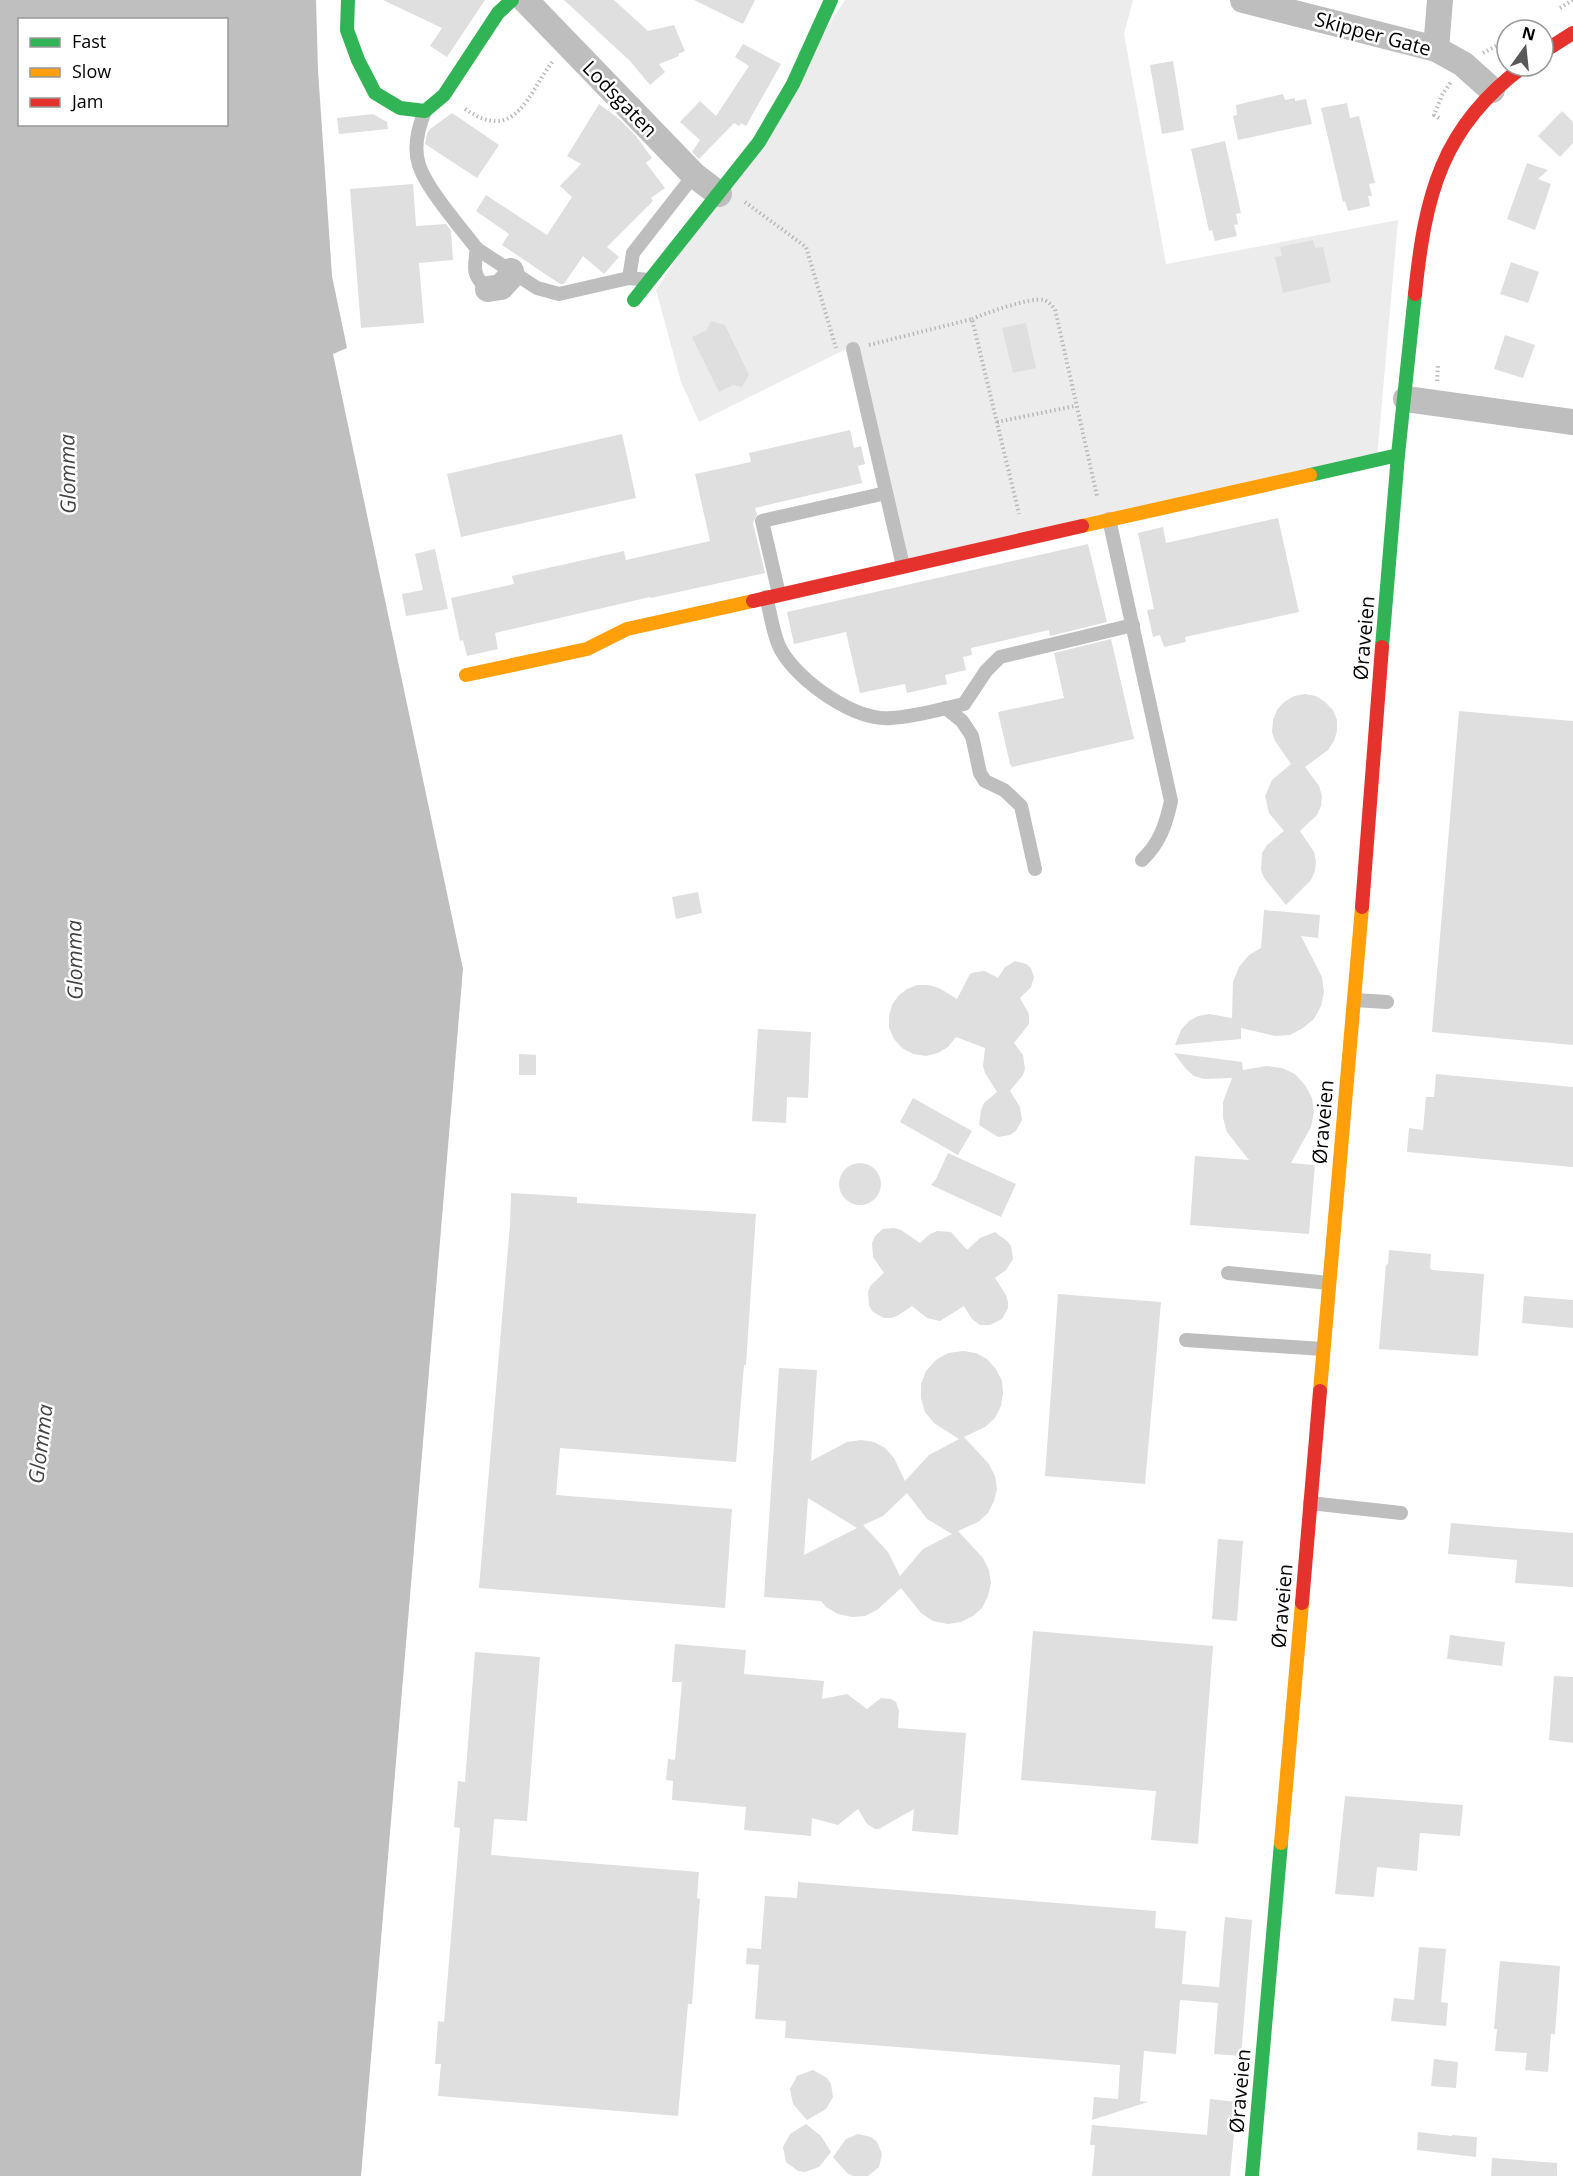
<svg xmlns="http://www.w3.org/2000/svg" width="1573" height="2176" font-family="'Open Sans',sans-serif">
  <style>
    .green { fill: #ececec }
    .water { fill: #bfbfbf; fill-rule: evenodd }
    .building { fill: #dfdfdf; fill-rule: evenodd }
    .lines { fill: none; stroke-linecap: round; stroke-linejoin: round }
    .path { stroke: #b9b9b9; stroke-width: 4; stroke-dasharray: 1.5 3; stroke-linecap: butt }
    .lane { stroke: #bebebe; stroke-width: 14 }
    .street { stroke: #bebebe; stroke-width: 26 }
    .fast { stroke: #30b455; stroke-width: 14 }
    .slow { stroke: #ff9f0a; stroke-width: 14 }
    .jam { stroke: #e5322d; stroke-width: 14 }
    .labels { text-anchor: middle; stroke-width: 5; stroke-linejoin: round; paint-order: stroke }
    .street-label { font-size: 20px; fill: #000; stroke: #fff }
    .water-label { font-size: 21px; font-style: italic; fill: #444; stroke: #fff }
  </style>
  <rect width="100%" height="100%" fill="#fff"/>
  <polygon class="green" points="845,0 1133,0 1124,34 1166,264 1398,220 1377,458 897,568 852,346 699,422 681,382 656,290"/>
  <path class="water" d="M0,0H316L318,70L332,276L347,348L333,354L463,969L361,2176H0ZM20,20H226V124H20Z"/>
  <g class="building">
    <polygon points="383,0 485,0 447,57 430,46 442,28"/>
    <polygon points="564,0 614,0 648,31 674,25 685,51 678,54 679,56 659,64 665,72 650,85 630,61"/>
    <polygon points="694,0 755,0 743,24"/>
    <polygon points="743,44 781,64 746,126 741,123 739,126 734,123 699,159 692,152 700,140 680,122 700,101 716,116 749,66 735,57"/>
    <polygon points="1173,61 1184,130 1162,134 1150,65"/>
    <polygon points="1283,94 1285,100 1295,98 1295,101 1306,99 1312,124 1238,140 1233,116 1237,115 1236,105"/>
    <polygon points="1347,103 1350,118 1359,116 1375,183 1369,184 1372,196 1368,196 1370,206 1348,211 1345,201 1343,202 1321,108"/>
    <polygon points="599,104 618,118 636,136 652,158 646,163 665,188 651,198 653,201 607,247 619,257 604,274 583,256 564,284 560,284 502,245 509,234 476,211 486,195 547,235 572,197 560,186 581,164 567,156"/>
    <polygon points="1562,111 1573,122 1573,143 1560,157 1538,136"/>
    <polygon points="452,113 499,145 477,178 425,144 427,134 430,129"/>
    <polygon points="373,114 387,122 388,129 339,134 337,118"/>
    <polygon points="1225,141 1241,213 1236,214 1238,224 1234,225 1237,236 1215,241 1212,230 1209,231 1191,149"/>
    <polygon points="1527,163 1548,170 1538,179 1551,184 1535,230 1507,219"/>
    <polygon points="413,184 416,226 446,224 451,231 453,260 419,263 424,323 361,328 350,189"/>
    <polygon points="1313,240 1315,248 1323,247 1331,282 1283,293 1275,257 1282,256 1280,247"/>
    <polygon points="1511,262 1539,272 1528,303 1500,294"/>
    <polygon points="711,321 725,325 749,375 742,387 733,385 719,392 692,337 707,330"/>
    <polygon points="1026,323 1036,368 1013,373 1002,328"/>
    <polygon points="1505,335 1535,345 1523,378 1494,369"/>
    <polygon points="850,430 854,448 861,446 865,464 858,466 862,483 755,508 757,514 753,523 765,573 651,598 650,597 495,633 498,649 467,656 463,640 460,641 451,598 514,584 512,576 624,551 626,560 710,541 695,474 751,462 749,453"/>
    <polygon points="622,434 636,498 461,537 447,474"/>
    <polygon points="1278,518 1299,612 1185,637 1186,642 1164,647 1160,635 1153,637 1147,610 1154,609 1138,533 1163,527 1166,543"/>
    <polygon points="1088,544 1107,622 1050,636 1049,630 971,648 972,655 963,657 966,670 945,675 947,684 907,693 905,684 860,693 846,632 794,644 787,612"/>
    <polygon points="435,549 448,609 406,616 402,594 423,590 415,554"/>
    <polygon points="1111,639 1134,739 1012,767 1010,764 998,712 1064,698 1054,653"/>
    <polygon points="1305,694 1316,696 1325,702 1333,710 1337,720 1337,731 1334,741 1328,750 1305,767 1319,786 1322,796 1321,806 1317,815 1300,831 1314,852 1316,861 1315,871 1311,880 1286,905 1264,878 1261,870 1262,853 1267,845 1284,831 1269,813 1265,796 1272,780 1291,764 1275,741 1272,732 1273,720 1277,710 1284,702 1294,696"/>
    <polygon points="1459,711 1573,721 1573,1045 1432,1032"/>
    <polygon points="698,892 702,913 676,919 672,897"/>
    <polygon points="1264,910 1320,915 1318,938 1301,936 1322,977 1324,992 1321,1006 1314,1019 1303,1028 1290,1035 1275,1036 1241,1028 1241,1039 1175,1045 1181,1030 1189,1021 1198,1016 1209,1014 1232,1018 1233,982 1239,967 1249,955 1261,948"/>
    <polygon points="1015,961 1026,964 1031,968 1034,977 1031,987 1020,998 1029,1014 1029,1024 1014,1043 1023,1055 1025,1069 1023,1075 1010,1091 1020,1107 1022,1120 1016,1131 1010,1135 998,1137 979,1125 981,1110 984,1103 997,1092 985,1073 983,1066 985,1048 956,1037 948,1047 938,1053 926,1056 913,1054 902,1048 894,1039 889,1028 889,1016 892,1005 898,996 907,989 917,985 928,985 939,988 957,999 970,974 975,972 985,971 998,978 1005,967"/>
    <polygon points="758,1029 811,1032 808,1098 787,1097 786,1123 752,1121"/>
    <polygon points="1174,1053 1242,1062 1243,1070 1267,1066 1282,1068 1295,1074 1305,1085 1312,1098 1314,1112 1311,1127 1291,1163 1315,1165 1309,1234 1190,1225 1195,1156 1249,1160 1227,1132 1223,1118 1223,1102 1232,1078 1204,1079 1194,1076 1186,1069"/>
    <polygon points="519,1054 536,1055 536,1075 519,1075"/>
    <polygon points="1436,1074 1573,1087 1573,1167 1407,1152 1409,1128 1423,1130 1426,1097 1434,1097"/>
    <polygon points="913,1098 972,1131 958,1155 900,1122"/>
    <polygon points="948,1153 1016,1184 1001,1217 931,1185 936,1179"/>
    <circle cx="860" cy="1184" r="21"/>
    <polygon points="511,1193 577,1197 577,1203 756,1214 746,1365 744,1365 736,1462 560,1448 556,1495 732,1509 725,1608 479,1588 510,1225"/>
    <polygon points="894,1228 901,1230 920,1243 930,1234 937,1231 951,1232 967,1250 980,1238 995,1232 1007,1241 1011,1246 1013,1259 1006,1270 995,1278 1006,1295 1008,1302 1008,1308 1002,1319 990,1325 980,1325 972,1319 964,1306 940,1321 927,1318 912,1306 897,1316 891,1318 884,1318 873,1312 869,1306 868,1291 871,1285 884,1273 873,1257 872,1243 875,1236 883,1229"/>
    <polygon points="1389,1250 1431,1254 1430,1268 1432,1270 1484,1274 1478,1356 1379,1349 1386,1265 1388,1264"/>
    <polygon points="1058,1294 1161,1302 1145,1484 1045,1476"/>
    <polygon points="1524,1296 1573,1300 1573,1328 1522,1323"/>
    <path d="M963,1351L976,1353L987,1359L996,1369L1002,1381L1003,1393L1001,1406L995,1418L985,1427L964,1437L989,1464L995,1476L997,1489L994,1501L988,1513L978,1522L958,1531L983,1558L989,1570L991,1583L988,1596L982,1608L973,1616L961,1622L948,1624L933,1621L921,1613L901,1588L877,1610L865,1616L852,1617L838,1614L826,1607L821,1601L764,1597L779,1368L817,1370L811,1461L847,1442L861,1440L874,1442L885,1448L894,1458L905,1481L929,1455L959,1439L934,1423L925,1412L921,1398V1384L926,1371L936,1360L948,1353ZM907,1493L927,1519L952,1534L923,1549L900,1576L888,1552L863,1525L883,1516ZM808,1498L857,1528L804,1555Z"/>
    <polygon points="1451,1523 1573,1533 1573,1587 1515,1583 1517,1560 1448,1554"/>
    <polygon points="1218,1539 1243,1541 1237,1621 1212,1619"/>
    <polygon points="1033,1631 1213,1646 1198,1844 1151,1840 1156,1791 1021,1780"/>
    <polygon points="1450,1635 1505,1642 1502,1666 1447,1659"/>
    <polygon points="675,1644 746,1650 744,1674 824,1681 822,1699 847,1694 867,1709 881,1698 891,1699 896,1702 899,1711 898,1728 966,1733 958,1835 912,1831 914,1809 879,1829 875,1829 867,1824 858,1809 838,1825 812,1818 811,1836 744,1830 746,1807 672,1800 673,1781 666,1780 668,1759 675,1760 682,1682 672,1682"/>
    <polygon points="475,1652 540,1657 527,1821 494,1819 491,1855 699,1872 697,1898 700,1899 692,2004 688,2004 678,2116 438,2096 441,2064 435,2064 438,2021 444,2022 460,1828 454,1827 458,1781 465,1782"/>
    <polygon points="1554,1676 1573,1677 1573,1743 1549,1740"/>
    <polygon points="1345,1796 1463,1805 1460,1836 1420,1833 1417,1871 1377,1867 1374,1897 1335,1894"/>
    <polygon points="798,1882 1156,1911 1155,1928 1186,1931 1182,1984 1219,1987 1225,1917 1252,1920 1241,2056 1214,2054 1218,2003 1180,2000 1176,2054 1144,2051 1140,2101 1148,2102 1092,2120 1094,2097 1118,2099 1120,2065 785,2038 786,2021 755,2019 759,1965 746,1964 747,1948 761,1949 765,1896 797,1898"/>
    <polygon points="1419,1947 1446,1949 1441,2002 1448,2003 1446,2026 1391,2021 1394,1998 1414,2000"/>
    <polygon points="1500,1961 1560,1966 1555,2034 1551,2034 1548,2072 1525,2070 1527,2053 1495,2051 1497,2029 1494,2029"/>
    <polygon points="1434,2059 1458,2062 1456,2088 1431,2086"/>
    <polygon points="813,2070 827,2078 831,2084 833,2097 826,2109 807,2120 793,2104 790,2089 797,2076"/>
    <polygon points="1210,2099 1237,2102 1230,2176 1092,2176 1095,2145 1090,2145 1092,2125 1207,2135"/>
    <polygon points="806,2124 821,2136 831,2152 819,2167 805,2172 798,2171 786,2162 783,2147 790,2134"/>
    <polygon points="1418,2132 1452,2136 1452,2135 1477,2137 1476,2157 1417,2150"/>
    <polygon points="858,2134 871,2137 877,2142 882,2154 879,2167 868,2176 853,2176 847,2173 833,2157 846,2139"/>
    <polygon points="1492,2158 1557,2163 1557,2176 1491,2176"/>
  </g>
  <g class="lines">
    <g class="path">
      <polyline points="1560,8 1573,0"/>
      <polyline points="1483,53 1507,40"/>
      <path d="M465,109C516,144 527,95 553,61"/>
      <polyline points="1439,118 1434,115 1442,95 1451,82"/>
      <polyline points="745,202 806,247 836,348"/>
      <path d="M972,319C986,313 1030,297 1044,300C1049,302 1051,305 1055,309L1097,496"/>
      <polyline points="869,345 972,319 1019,514"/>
      <polyline points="1437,381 1438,365"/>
      <polyline points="997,422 1075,406"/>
    </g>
    <g class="lane">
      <path d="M425,111C418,128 413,147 419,165C426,188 461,228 477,249C474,268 472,276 488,289"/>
      <polyline points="477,249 537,288 559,294 629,278 648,280"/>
      <polyline points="629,278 633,253 694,175"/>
      <polyline points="853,349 903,566"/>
      <path d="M1109,519L1171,801C1166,824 1160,843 1142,860"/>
      <polyline points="779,594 762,521 886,493"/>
      <path d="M766,597C771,614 773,636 781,650C799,682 855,721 891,718C915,717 941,709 964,704L986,671L1000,657L1133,625"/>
      <polyline points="946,708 962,721 972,736 980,773 985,781 1004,790 1021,806 1035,869"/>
      <polyline points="1354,1000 1387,1002"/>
      <polyline points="1228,1273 1329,1283"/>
      <polyline points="1186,1340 1323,1349"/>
      <polyline points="1310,1503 1401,1513"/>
    </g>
    <g class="street">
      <polyline points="525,0 694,175 719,194"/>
      <polyline points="1243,0 1436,49 1463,64 1492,90"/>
      <polyline points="1436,49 1440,0"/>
      <polyline points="488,289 501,287 510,277 511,271"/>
      <polyline points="1406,399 1573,422"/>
    </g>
    <g class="fast">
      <polyline points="348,0 347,30 358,60 375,93 400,108 425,111 444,95 498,13 512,0"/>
      <polyline points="634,300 759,142 793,84 831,0"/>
      <polyline points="1310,475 1398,455"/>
      <polyline points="1382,647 1398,455 1415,294"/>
      <polyline points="1252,2176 1281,1843"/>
    </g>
    <g class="slow">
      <polyline points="1082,526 1310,475"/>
      <polyline points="466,675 587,649 627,629 753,601"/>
      <polyline points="1320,1391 1362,907"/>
      <polyline points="1281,1843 1302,1603"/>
    </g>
    <g class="jam">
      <polyline points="1543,52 1573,33"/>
      <path d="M1415,294C1425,196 1441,127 1524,66"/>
      <polyline points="753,601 1082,526"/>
      <polyline points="1362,907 1382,647"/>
      <polyline points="1302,1603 1320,1391"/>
    </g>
  </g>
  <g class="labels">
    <g class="street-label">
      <text transform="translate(1373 34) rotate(15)" y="7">Skipper Gate</text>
      <text transform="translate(620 99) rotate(46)" y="7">Lodsgaten</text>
      <text transform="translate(1364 638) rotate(-85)" y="7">Øraveien</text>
      <text transform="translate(1323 1122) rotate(-85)" y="7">Øraveien</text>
      <text transform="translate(1282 1606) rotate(-85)" y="7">Øraveien</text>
      <text transform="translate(1240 2091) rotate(-85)" y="7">Øraveien</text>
    </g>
    <g class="water-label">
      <text transform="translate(68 474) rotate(-91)" y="7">Glomma</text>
      <text transform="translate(75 960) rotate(-91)" y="7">Glomma</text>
      <text transform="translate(41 1444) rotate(-83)" y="7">Glomma</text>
    </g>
  </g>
  <rect x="18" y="18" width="210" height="108" fill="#ffffff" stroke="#999999" stroke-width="1.5"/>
  <rect x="30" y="38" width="30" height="9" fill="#30b455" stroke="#999999" stroke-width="1.5"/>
  <text x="72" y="48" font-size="18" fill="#000000">Fast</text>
  <rect x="30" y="68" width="30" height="9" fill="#ff9f0a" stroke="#999999" stroke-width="1.5"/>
  <text x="72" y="78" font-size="18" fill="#000000">Slow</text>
  <rect x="30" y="98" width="30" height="9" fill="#e5322d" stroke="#999999" stroke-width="1.5"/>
  <text x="72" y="108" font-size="18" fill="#000000">Jam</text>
  <g transform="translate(1525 48) rotate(15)"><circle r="28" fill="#ffffff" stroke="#999999" stroke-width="1.5"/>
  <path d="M0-4.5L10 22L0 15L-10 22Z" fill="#595959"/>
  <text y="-9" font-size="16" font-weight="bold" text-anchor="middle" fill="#000000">N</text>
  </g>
</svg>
